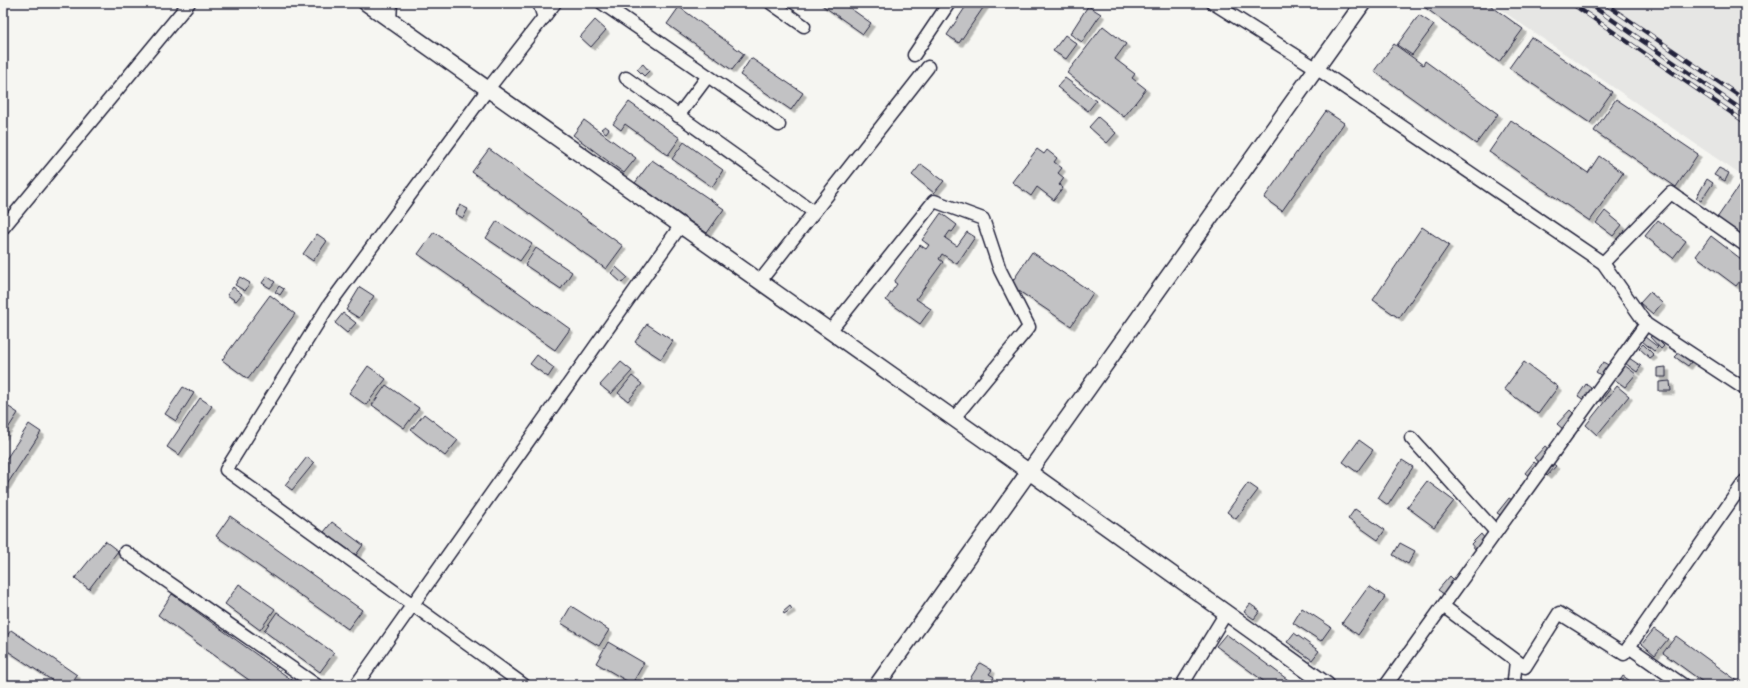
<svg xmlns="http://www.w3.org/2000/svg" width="1748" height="688" font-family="'Playpen Sans',sans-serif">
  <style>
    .built { fill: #e6e6e4 }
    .building { fill: #c2c2c4; stroke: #22223b; filter: url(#shadow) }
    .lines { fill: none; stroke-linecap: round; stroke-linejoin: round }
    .minor-casing { stroke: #22223b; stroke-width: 15 }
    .tertiary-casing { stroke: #22223b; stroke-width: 18 }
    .minor { stroke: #f6f6f2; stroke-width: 12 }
    .tertiary { stroke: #f6f6f2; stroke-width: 15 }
    .rail-casing { stroke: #22223b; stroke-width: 4.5 }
    .rail { stroke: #f6f6f2; stroke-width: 3; stroke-dasharray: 9; stroke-linecap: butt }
  </style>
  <defs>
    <filter id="shadow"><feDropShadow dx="3.5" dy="3.5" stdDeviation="0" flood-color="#0004"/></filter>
  </defs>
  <rect width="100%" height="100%" fill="#f6f6f2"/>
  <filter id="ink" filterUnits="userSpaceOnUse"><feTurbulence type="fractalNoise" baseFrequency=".025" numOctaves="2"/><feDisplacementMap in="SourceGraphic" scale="8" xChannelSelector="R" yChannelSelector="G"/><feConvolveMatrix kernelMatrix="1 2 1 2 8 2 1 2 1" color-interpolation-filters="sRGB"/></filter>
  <g filter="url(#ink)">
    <polygon class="built" points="1491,3 1745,3 1745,178"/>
    <g class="building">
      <polygon points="819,3 843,3 871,23 863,34"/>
      <polygon points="968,3 982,3 985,5 959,43 947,35"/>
      <polygon points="1419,3 1487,3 1523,29 1499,62"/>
      <polygon points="1088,6 1101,14 1082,42 1070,34"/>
      <polygon points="679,7 744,54 732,70 667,24"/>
      <polygon points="1419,15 1434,25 1412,55 1397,45"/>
      <polygon points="595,20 606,30 591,47 580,37"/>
      <polygon points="1103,26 1126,44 1115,59 1135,74 1132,78 1146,89 1124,117 1067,73"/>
      <polygon points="1065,35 1077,44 1066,59 1053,51"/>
      <polygon points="1531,37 1612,92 1590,123 1509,68"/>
      <polygon points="1394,44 1423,65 1425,61 1498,114 1476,144 1374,71"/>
      <polygon points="751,58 803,93 791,110 740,75"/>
      <polygon points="643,64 649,71 644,76 637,69"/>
      <polygon points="1065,78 1096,101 1088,111 1057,87"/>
      <polygon points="1616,99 1698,154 1676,187 1594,131"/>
      <polygon points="629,102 680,138 668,155 625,124 621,130 613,124"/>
      <polygon points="1326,111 1344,123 1282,211 1264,198"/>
      <polygon points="1098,117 1116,133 1107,143 1089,127"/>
      <polygon points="584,120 636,158 624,173 573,135"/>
      <polygon points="1511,120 1588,173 1599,156 1623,173 1590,221 1489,152"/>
      <polygon points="605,126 609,129 606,133 601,129"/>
      <polygon points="684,142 723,170 712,187 672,159"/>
      <polygon points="489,149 623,246 606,269 472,172"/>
      <polygon points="1037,149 1044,154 1047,150 1057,158 1054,162 1062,168 1058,173 1064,178 1059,185 1063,188 1054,200 1037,187 1031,196 1012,182"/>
      <polygon points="652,160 724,209 707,233 635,183"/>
      <polygon points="921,164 944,181 934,193 912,175"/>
      <polygon points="1719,168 1729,173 1725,181 1714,175"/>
      <polygon points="1707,179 1713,183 1701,201 1696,198"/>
      <polygon points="1739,186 1745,190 1745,241 1715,221"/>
      <polygon points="460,205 468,209 463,218 455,214"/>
      <polygon points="1605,211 1622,225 1613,236 1596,223"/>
      <polygon points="941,213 957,225 952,232 950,231 945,238 957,246 967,232 975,237 957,264 942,254 939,259 943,262 916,299 931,309 920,324 886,300 897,284 894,282 920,245 926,249 929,245 922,240"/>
      <polygon points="1658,220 1686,241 1673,258 1645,236"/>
      <polygon points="497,221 532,244 520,261 486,238"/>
      <polygon points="1422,227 1449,245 1399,318 1373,300"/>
      <polygon points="434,232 570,329 555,350 418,254"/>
      <polygon points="317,234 327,241 313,261 303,254"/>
      <polygon points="1711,236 1745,262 1745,285 1740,281 1736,286 1696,256"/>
      <polygon points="536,248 572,272 561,289 525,265"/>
      <polygon points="1032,252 1093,293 1071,326 1010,285"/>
      <polygon points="616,267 627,277 622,283 611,273"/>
      <polygon points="267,276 275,282 270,288 262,283"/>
      <polygon points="240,277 250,283 245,291 235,285"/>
      <polygon points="279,286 284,289 280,295 275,292"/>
      <polygon points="233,287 242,294 236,301 227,295"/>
      <polygon points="360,287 374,296 359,318 346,310"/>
      <polygon points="1650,292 1662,303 1653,314 1640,303"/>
      <polygon points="270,295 295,314 248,379 222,360"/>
      <polygon points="343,313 356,323 347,333 335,323"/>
      <polygon points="647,324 673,341 661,359 635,342"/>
      <polygon points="1653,335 1664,346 1661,349 1650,337"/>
      <polygon points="1645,337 1658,347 1654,351 1642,341"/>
      <polygon points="1643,344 1654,355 1650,358 1639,348"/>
      <polygon points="1679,353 1691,362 1688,366 1675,357"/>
      <polygon points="537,355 554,368 548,377 530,364"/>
      <polygon points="1629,358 1641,366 1637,372 1625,363"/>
      <polygon points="621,362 632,371 611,394 600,385"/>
      <polygon points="1524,362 1558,387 1538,414 1504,389"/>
      <polygon points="1603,362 1610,366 1602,376 1596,372"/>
      <polygon points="1624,365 1636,374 1625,387 1614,379"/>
      <polygon points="368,366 386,379 366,405 349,393"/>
      <polygon points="1666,367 1666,377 1657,377 1657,368"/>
      <polygon points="632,376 642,384 628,401 618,393"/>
      <polygon points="1670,381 1671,391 1659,391 1659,382"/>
      <polygon points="1586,384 1592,389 1584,400 1578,396"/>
      <polygon points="386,385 419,408 404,428 372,405"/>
      <polygon points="1605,385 1610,389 1601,401 1597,398"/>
      <polygon points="1617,386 1629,396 1597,435 1586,425"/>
      <polygon points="183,387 194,393 176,421 165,414"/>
      <polygon points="200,398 212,406 179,455 167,447"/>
      <polygon points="3,403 18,413 3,436"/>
      <polygon points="1570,410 1575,415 1563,429 1557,424"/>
      <polygon points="424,414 458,440 445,456 411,430"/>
      <polygon points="29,424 41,432 6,486 3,484 3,464"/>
      <polygon points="1359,440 1373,450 1357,472 1343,462"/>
      <polygon points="1545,446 1550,450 1540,463 1534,458"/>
      <polygon points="307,457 314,463 292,490 285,485"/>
      <polygon points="1402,460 1413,467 1388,505 1378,498"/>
      <polygon points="1534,462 1539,466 1530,477 1525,473"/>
      <polygon points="1551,462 1556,466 1547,476 1543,472"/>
      <polygon points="1427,481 1454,501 1434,527 1407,507"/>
      <polygon points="1248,483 1258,490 1236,519 1227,512"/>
      <polygon points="1509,498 1514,501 1502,516 1497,513"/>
      <polygon points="1355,509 1385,530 1378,540 1348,519"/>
      <polygon points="230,516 362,610 348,629 216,536"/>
      <polygon points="332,522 363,545 356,555 324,532"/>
      <polygon points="1481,534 1485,539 1475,549 1471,544"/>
      <polygon points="105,541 118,551 89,589 75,578"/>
      <polygon points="1400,543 1415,551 1408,564 1393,555"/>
      <polygon points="1450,576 1455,581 1444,594 1438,590"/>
      <polygon points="239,584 275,609 260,630 225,604"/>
      <polygon points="1369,586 1385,597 1358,635 1342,623"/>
      <polygon points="172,594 299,685 256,685 158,615"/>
      <polygon points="1250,604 1260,611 1254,619 1244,612"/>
      <polygon points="571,606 609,630 599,646 561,623"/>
      <polygon points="790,606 792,609 784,614 783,612"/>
      <polygon points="1302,608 1331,627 1321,641 1293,623"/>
      <polygon points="277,612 334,653 320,672 264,631"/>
      <polygon points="1654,629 1668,639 1655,655 1642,644"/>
      <polygon points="11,630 77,675 70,685 59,685 3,648 3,642"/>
      <polygon points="1294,633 1319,651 1312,660 1287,642"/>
      <polygon points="1226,634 1295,685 1269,685 1216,646"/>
      <polygon points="1676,636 1743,685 1707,685 1663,653"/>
      <polygon points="608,642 644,663 632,684 596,663"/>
      <polygon points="980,663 992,670 989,674 994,677 992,681 998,685 966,685"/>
      <polygon points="1623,676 1636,685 1617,685"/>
    </g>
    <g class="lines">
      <defs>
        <g id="minor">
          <polyline points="539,3 544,18"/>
          <polyline points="602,3 779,125"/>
          <polyline points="771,3 804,26"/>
          <polyline points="1213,3 1316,68 1603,263 1646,324 1745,389"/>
          <polyline points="390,21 391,3"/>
          <polyline points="914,55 949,3"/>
          <polyline points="626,78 814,212"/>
          <polyline points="678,116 708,76"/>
          <polyline points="3,228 189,3"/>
          <polyline points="1603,263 1671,193 1745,245"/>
          <polyline points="760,281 928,67"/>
          <polyline points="830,331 934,201 983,219 1000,270 1029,327 954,418"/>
          <polyline points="1411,438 1496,532"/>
          <polyline points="125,552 316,685"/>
          <polyline points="1443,606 1525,667 1559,613 1624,654 1745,481"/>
          <polyline points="1629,647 1683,685"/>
          <polyline points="1516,661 1514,680 1517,685"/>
          <polyline points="356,685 681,225"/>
          <polyline points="524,685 226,470 329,305 488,89 555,3"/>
          <polyline points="1182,685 1226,613"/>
          <polyline points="1386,685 1646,324"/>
        </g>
        <g id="tertiary">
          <polyline points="366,3 1028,471 1327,685"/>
          <polyline points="877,685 1363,3"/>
        </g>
      </defs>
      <use href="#minor" class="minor-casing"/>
      <use href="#tertiary" class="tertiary-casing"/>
      <use href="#minor" class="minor"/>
      <use href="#tertiary" class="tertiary"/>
      <defs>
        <g id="rail">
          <polyline points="1571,3 1745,122"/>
          <polyline points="1588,3 1745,112"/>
          <polyline points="1604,3 1745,100"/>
        </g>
      </defs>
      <use href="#rail" class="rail-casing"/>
      <use href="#rail" class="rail"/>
    </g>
  </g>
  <rect width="1748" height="688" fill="none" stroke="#f6f6f2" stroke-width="16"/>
  <rect x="8" y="8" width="1732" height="672" fill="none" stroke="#22223b" stroke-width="1.5" filter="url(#ink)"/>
</svg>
